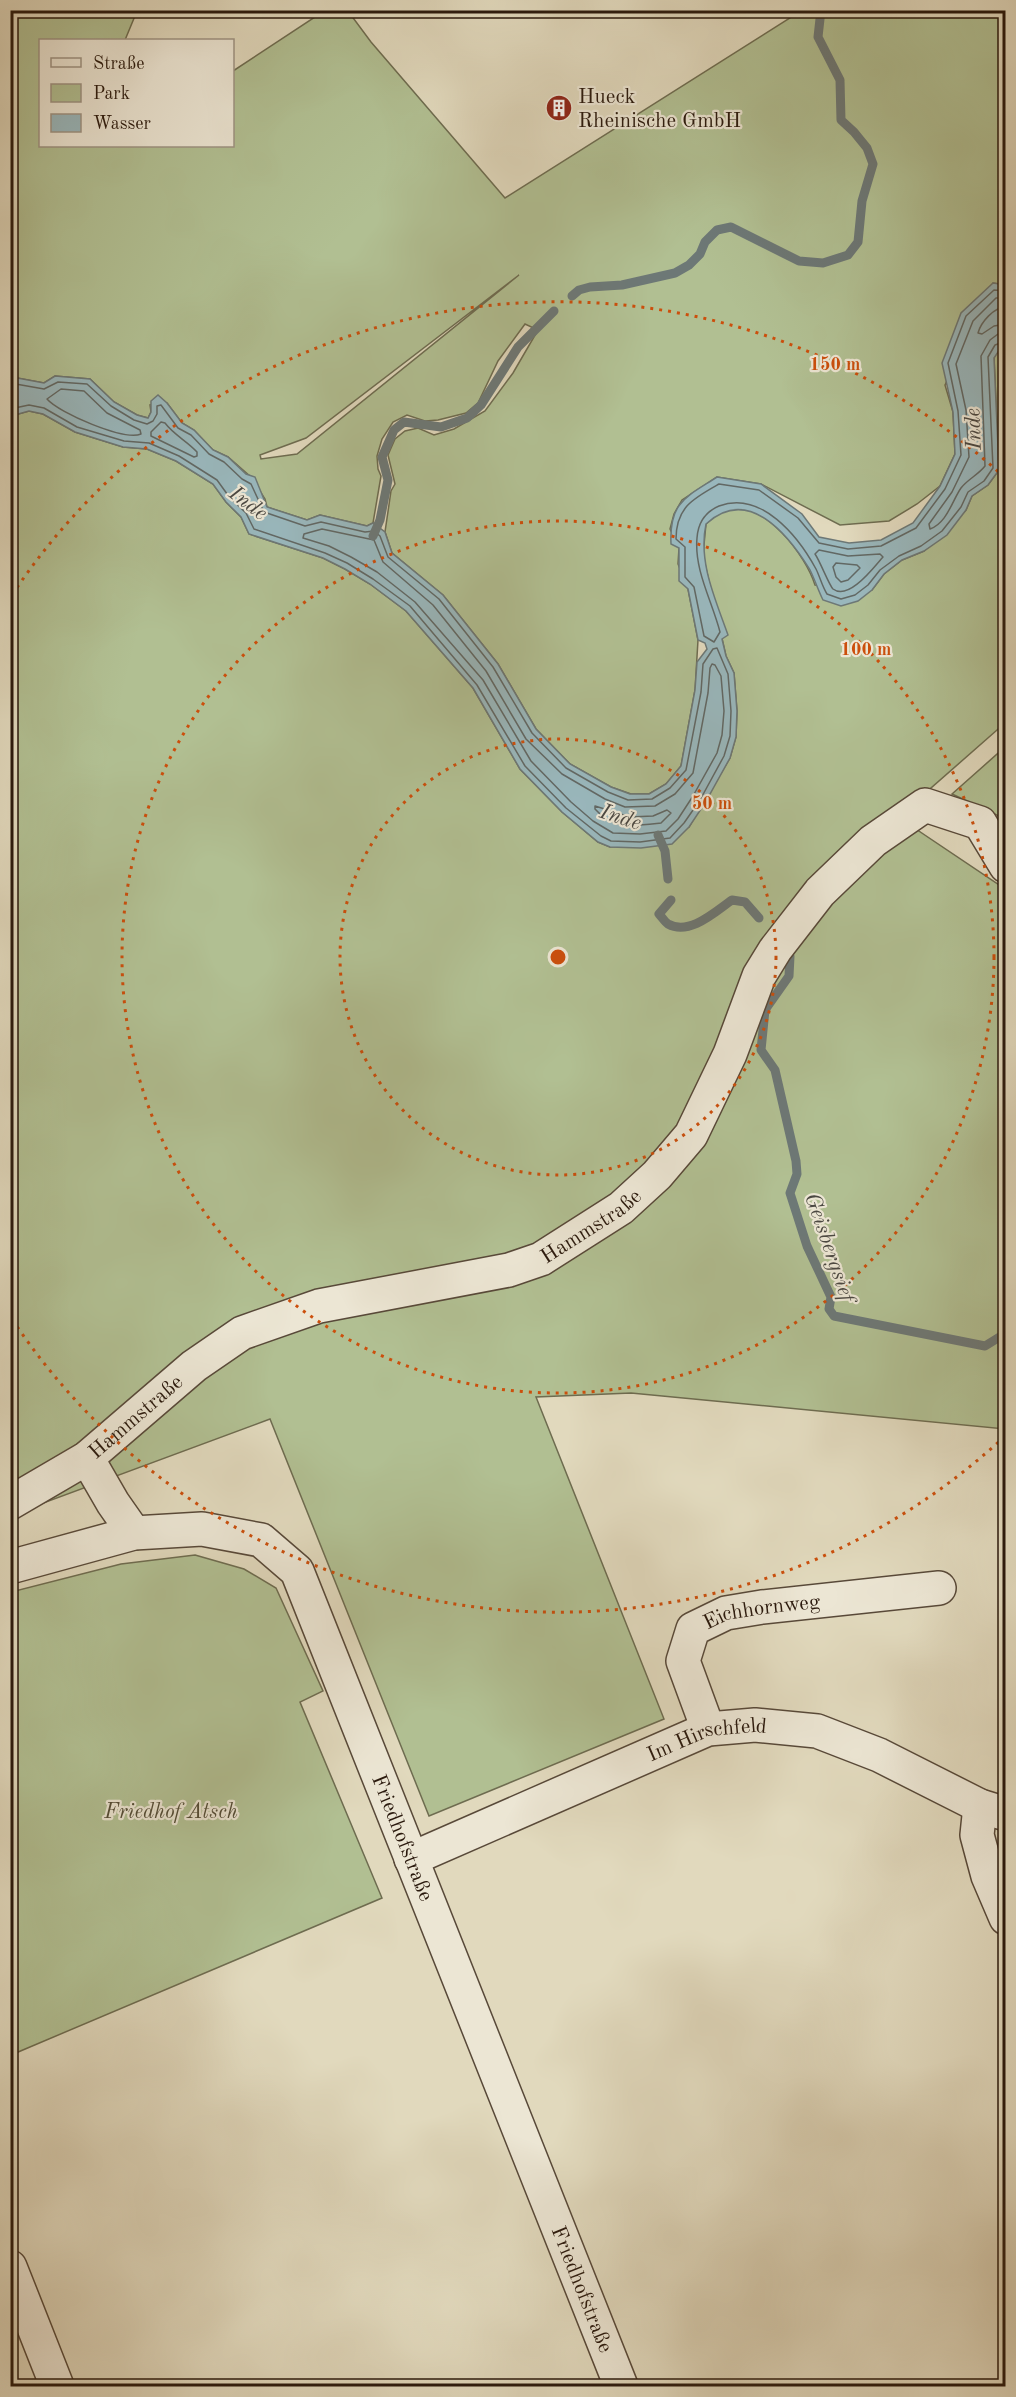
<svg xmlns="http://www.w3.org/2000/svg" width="1016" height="2397" font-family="'Old Standard TT',serif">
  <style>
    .green { fill: #b1bf92; stroke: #6e6c50; stroke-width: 1.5; fill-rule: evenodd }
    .water { fill: #99b7bc; stroke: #6d7876; stroke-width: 1.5 }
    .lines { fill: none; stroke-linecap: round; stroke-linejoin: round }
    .shore { stroke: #626864; stroke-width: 1.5 }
    .stream { stroke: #6d7876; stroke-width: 9 }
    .minor-casing { stroke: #584939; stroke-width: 36 }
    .minor { stroke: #ece6d4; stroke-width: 33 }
    .ring { fill: none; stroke: #cc4f0c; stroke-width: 3; stroke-dasharray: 3 6 }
    .labels { text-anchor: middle; stroke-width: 4.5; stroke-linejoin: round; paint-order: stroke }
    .poi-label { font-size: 21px; fill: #2a190d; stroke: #ece6d4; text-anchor: start }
    .street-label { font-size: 21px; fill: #2a190d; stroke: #ece6d4 }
    .park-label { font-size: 21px; font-style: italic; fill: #524b35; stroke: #ece6d4 }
    .water-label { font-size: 22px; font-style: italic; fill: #4b4842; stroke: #ece6d4 }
    .centre { fill: #cc4f0c; stroke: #ece6d4; stroke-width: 3 }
    .ring-label { font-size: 18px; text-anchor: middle; font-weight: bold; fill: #cc4f0c; stroke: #ece6d4; stroke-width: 4.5; stroke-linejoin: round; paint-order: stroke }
  </style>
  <rect width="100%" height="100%" fill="#e1d9bd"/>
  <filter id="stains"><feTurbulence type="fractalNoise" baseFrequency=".00333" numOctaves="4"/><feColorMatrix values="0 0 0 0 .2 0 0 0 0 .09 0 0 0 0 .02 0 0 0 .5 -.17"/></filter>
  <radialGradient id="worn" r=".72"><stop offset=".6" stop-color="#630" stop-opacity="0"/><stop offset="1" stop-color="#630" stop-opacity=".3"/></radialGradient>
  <g class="green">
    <path d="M11,11H137L125,40H40V146H232L233,71L324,11H348L371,42L505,198L790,18L798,11H1005V285L993,283L945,385L953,412L955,454L940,486L917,504L889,521L840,525L761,484L717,477L682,500L674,514L670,529L679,548L678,564L688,589L698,640L695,690L681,766L666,784L649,794H631L611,787L570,764L536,729L498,664L443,595L392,553L385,532L391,491L395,484L388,455L395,439L405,431L418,428L434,435L454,429L485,411L513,373L538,330L525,324L498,361L478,403L466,413L438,420L425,421L407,415L393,422L382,439L377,456L378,469L381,476L373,523L367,526L320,515L307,520L267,507L265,499L251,477L228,457L213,450L194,430L182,423L167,403L150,405L151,412L148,418L137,415L114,402L90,379L55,376L44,383L12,377L11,381ZM519,275L297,454L261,459L260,455L306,438Z"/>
    <path d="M1005,345V723L898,817L1005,889V1429L631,1393L536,1397L664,1719L429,1816L270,1419L11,1515V416L29,411L43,414L75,432L123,447L147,449L176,461L213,484L226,502L241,517L249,534L323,558L345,569L370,584L406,611L473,688L520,769L562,812L598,842L610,847L623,846L689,827L730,758L736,737L737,711L734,673L726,656L703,555L706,524C713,517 720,511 730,509C766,502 806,556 815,585L872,590L884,574L902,560L924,551L966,510L972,496L988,485L999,470L994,357L1000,349Z"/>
    <polygon points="1005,747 1005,823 997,815 952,794"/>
    <polygon points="195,1555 244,1569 276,1588 323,1691 300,1702 382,1898 11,2055 11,1592 121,1564"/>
  </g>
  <path class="water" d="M993,283L1006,285L1005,345L1000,349L994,358L999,470L988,485L972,496L966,510L947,535L924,551L902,560L884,574L872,590L858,601L841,606L823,600C818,590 815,580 810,570C788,534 748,485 706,524C698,562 715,598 728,635L722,639L726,656L734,673L737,711L736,737L730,758L705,803L689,827L672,844L641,848L610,847L598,842L562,812L520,769L473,688L406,611L370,584L345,569L323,558L249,534L241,517L226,502L213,484L176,461L147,449L123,447L75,432L43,414L29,411L11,416L12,377L44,383L55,376L90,379L114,402L137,415L148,418L151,412V401L158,395L167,403L182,423L194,430L213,450L228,457L246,474L255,477L267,507L307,520L320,515L367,526L373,523L385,532L392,553L443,595L498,664L536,729L570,764L611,787L630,794H649L666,784L681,766L695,690L697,662L707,649L705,643L698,640L688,589L679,581V548L671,544C669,502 686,497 717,477L761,484L802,514L819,537L849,543L881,540L913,523L940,486L955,454L953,412L942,363L961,313Z"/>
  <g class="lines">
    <g class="shore">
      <path d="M1006,291L994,290L966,316L948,363L958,411L961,455L945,489L916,528L881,546L848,549L819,543L798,518L759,490L719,484C694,498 676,507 676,539L685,547V577L694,587L704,636L714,642L720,632C712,601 694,570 697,538C698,523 705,512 719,506C761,490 798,536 816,569C820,577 822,586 827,594L841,599L855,595L868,585L880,570L899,556L921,546L942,531L961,507L968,492L984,481L993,468L988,357L995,345L1006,341"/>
      <path d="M1006,298H996L973,321L956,364L966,410L969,457L952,492L929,524L930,529C947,523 952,501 961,488C968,479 978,475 985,466L981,356L990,340L998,334L1006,333"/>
      <path d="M1006,307C994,307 981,322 978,333L982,334L994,326L1006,324"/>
      <polyline points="10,383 44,389 58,382 87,384 111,406 134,420 147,424 153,421 157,414 157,406 161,405 178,428 191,435 209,454 224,462 242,479 251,484 264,512 305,526 321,522 365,532 374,531 380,536 388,557 439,599 493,667 532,733 566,768 608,792 628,800 652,799 670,788 686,770 701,692 703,664 713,649 717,648 728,674 731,711 730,736 724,756 700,800 684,823 670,838 640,842 611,841 601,836 566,808 525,766 477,685 410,606 373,579 347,563 325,553 254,529 246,513 230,498 217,480 179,456 149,443 124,441 77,427 44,408 29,405 10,409"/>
      <path d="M61,389L84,391L107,413L140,430L141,434C124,441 59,413 47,399Z"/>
      <path d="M161,422L165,423C174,435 187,441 197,452V456L194,457L151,436V432Z"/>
      <polygon points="322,529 374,540 383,562 433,605 486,671 526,739 562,774 605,799 625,807 655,806 675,794 693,773 708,693 710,668 712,664 715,665 721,676 724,711 722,735 717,753 693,796 678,819 666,831 640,834 613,833 593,821 571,802 531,761 483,680 415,602 377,572 351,557 329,546 303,538 304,534"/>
      <path d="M819,550L848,556L880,554L883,557C874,567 849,601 833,589C829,585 820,561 815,554Z"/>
      <polygon points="836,563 857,565 860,568 848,580 841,582 836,577 833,567"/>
      <path d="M595,806L630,817L653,816L667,810L671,813L661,823C635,826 613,830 595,809Z"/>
    </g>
    <g class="stream">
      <polyline points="572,296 579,290 590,287 622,285 675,273 689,265 700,254 705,242 717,230 731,227 799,261 823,263 848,255 858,242 862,201 873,164 867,148 854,132 841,120 840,80 818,37 821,10"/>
      <polyline points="373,536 380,520 388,480 382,457 394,430 404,422 441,427 467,418 481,405 518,347 554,311"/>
      <polyline points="658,835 665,851 668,879"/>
      <path d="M671,900L659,914C661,916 665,922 668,924C690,936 716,911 732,900L745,902L759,918"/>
      <polyline points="790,956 789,976 765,1010 761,1050 775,1070 796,1161 797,1174 790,1193 807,1246 831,1297 829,1309 834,1316 985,1346 1006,1333"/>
    </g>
    <defs>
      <g id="minor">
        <polyline points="87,1458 113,1503 134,1533"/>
        <path id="s1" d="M10,1503L87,1458L194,1366L242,1333L319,1306L509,1270L541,1259L621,1208L657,1175L691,1135L730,1054L759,976L775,950L820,892L873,841L925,805L980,823L1006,866"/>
        <path id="s2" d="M10,1567L134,1533L202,1529L261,1540L297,1571L621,2386"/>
        <path id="s3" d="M708,1729L683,1661L693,1629L726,1613L762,1607L939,1588"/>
        <polyline points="980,1806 977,1835 988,1876 1006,1918"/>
        <path id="s4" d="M411,1859L708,1729L755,1725L817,1731L879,1755L980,1806L1006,1814"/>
        <polyline points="10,2267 57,2386"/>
      </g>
    </defs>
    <use href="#minor" class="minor-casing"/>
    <use href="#minor" class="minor"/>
  </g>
  <g class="ring">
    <circle cx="558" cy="957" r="218"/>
    <circle cx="558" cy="957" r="436"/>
    <path d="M1005 1436A655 655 0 0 1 12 1319M12 595A655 655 0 0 1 1005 478"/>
  </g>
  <defs>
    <symbol id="building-disc" viewBox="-11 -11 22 22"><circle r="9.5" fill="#8f2418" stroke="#ece6d4"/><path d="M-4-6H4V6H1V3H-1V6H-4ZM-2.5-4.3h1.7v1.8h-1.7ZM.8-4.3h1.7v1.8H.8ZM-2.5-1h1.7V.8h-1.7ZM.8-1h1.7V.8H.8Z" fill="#fff"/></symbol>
  </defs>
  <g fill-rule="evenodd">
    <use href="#building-disc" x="544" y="93" width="30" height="30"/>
  </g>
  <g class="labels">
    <g class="poi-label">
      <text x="578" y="103">Hueck<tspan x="578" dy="24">Rheinische GmbH</tspan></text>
    </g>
    <g class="street-label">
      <text dy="7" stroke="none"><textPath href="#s1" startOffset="657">Hammstraße</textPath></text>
      <text dy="7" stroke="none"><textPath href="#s1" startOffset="153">Hammstraße</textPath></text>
      <text dy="7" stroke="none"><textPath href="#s3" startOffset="178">Eichhornweg</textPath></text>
      <text dy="7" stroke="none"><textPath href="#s4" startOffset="321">Im Hirschfeld</textPath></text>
      <text dy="7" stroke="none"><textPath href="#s2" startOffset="591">Friedhofstraße</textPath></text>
      <text dy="7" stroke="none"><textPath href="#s2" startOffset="1077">Friedhofstraße</textPath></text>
    </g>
    <g class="park-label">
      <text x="171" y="1818">Friedhof Atsch</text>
    </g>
    <g class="water-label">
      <text transform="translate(972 429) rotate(-92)" y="8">Inde</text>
      <text transform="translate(249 502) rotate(37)" y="8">Inde</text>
      <text transform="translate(621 816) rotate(18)" y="8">Inde</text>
      <text transform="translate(831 1247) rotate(71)" y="8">Geisbergsief</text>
    </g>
  </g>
  <circle cx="558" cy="957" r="9" class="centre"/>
  <g class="ring-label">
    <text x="835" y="370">150 m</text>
    <text x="866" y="655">100 m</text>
    <text x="712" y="809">50 m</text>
  </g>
  <rect width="1016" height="2397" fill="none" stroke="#e1d9bd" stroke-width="36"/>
  <rect x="12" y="12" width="992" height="2373" fill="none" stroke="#2a190d" stroke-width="3"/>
  <rect x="18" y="18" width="980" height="2361" fill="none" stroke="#2a190d" stroke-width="1.5"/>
  <rect x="39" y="39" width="195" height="108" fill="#ece6d4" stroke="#9e9484" stroke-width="1.5"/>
  <rect x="51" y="58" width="30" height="9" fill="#ece6d4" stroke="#9e9484" stroke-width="1.5"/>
  <text x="93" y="69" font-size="18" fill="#2a190d">Straße</text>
  <rect x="51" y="84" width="30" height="18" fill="#b1bf92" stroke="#9e9484" stroke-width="1.5"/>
  <text x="93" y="99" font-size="18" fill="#2a190d">Park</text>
  <rect x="51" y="114" width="30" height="18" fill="#99b7bc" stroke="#9e9484" stroke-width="1.5"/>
  <text x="93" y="129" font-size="18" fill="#2a190d">Wasser</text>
  <rect width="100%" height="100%" filter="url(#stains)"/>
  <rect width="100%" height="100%" fill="url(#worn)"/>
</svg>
